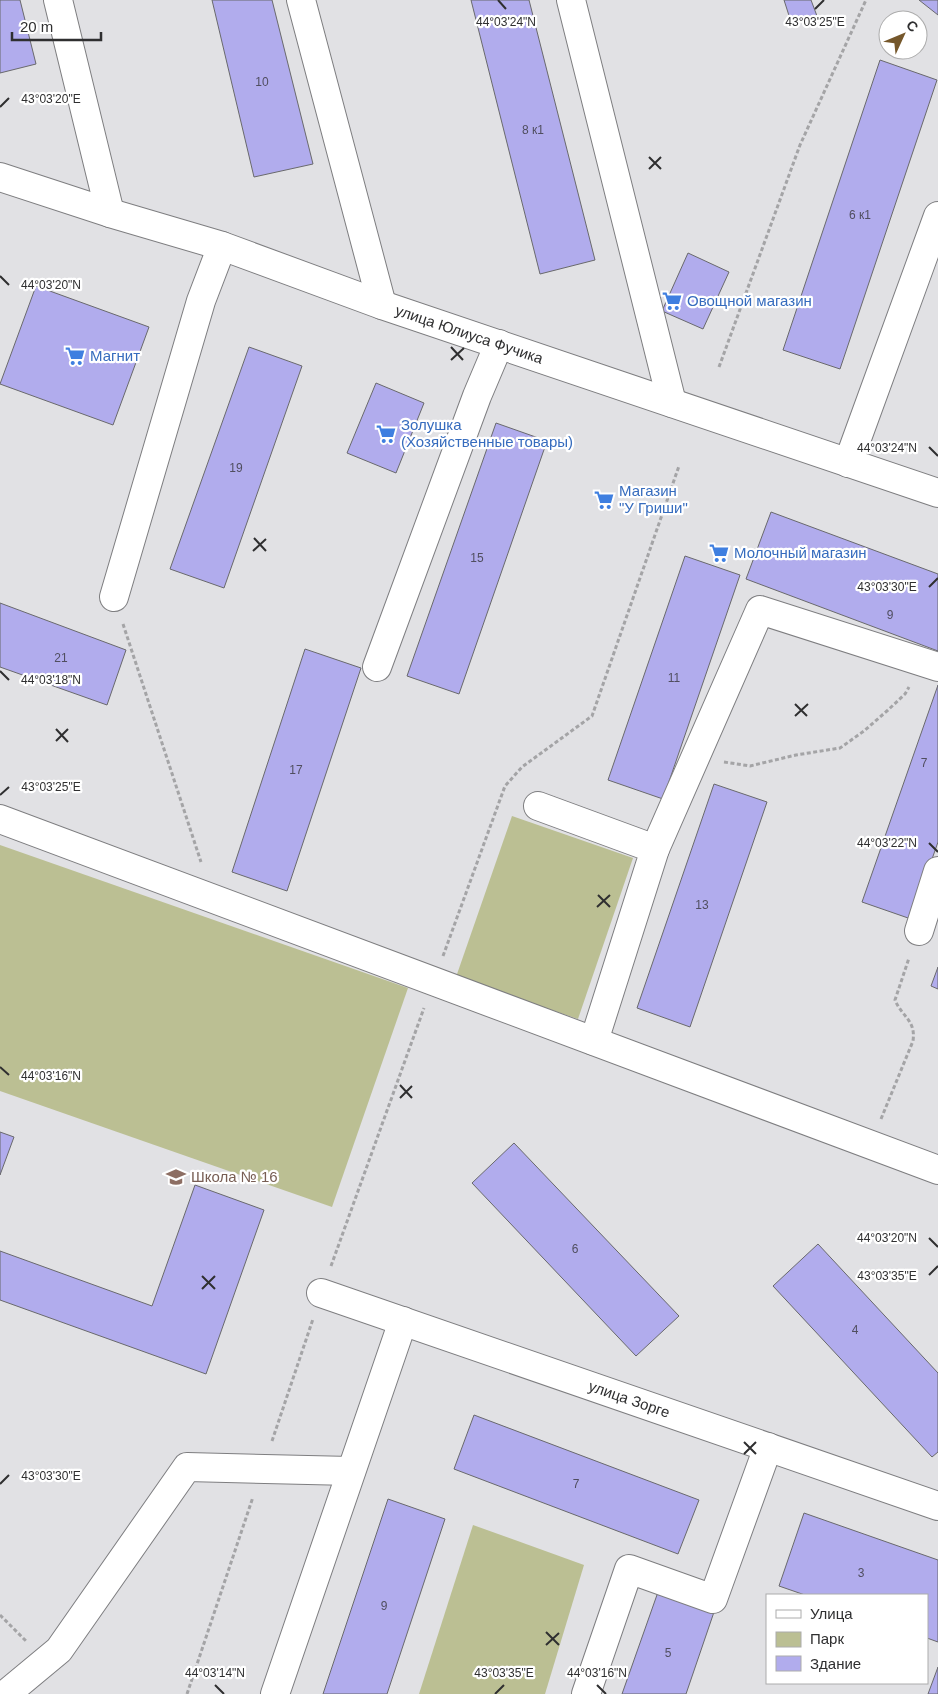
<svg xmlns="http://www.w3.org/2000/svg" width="938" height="1694" font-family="Arial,sans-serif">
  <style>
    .green { fill: #bbbf93 }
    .building { fill: #b1aced; stroke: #69696c }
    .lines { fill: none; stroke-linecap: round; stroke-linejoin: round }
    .minor-casing { stroke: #7e7e80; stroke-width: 30 }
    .path { stroke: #a4a4a6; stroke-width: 3; stroke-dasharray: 4 2.5; stroke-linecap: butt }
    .minor { stroke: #fff; stroke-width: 28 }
    .ticks { fill: none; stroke: #2f2f30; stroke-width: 2 }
    .labels { text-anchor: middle; stroke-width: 4.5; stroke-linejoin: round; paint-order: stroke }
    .number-label { font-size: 12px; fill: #504e5f }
    .shop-label { font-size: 15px; fill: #366cbe; stroke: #fff; text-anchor: start }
    .street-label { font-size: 15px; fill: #2f2f30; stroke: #fff }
    .education-label { font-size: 15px; fill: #785e54; stroke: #fff; text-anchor: start }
    .ticks-label { font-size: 12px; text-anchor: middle; fill: #2f2f30; stroke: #fff; stroke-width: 4.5; stroke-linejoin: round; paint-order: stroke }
  </style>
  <rect width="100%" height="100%" fill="#e1e1e4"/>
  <g class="green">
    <polygon points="512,816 633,858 578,1019 456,977"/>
    <polygon points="0,845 408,988 332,1207 0,1091"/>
    <polygon points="473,1525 584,1565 545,1694 419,1694"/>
  </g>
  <g class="building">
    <polygon points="0,0 20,0 36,64 0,73"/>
    <polygon points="212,0 272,0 313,164 254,177"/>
    <polygon points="471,0 529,0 595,260 540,274"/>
    <polygon points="784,0 811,0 817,16 792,25"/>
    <polygon points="919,0 938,0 938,15"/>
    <polygon points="880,60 937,80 840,369 783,350"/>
    <polygon points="688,253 729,272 703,329 662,311"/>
    <polygon points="36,286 149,327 113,425 0,384"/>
    <polygon points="249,347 302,366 224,588 170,569"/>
    <polygon points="376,383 424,403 396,473 347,453"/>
    <polygon points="496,423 547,441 459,694 407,676"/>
    <polygon points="771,512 938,574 938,651 746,579"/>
    <polygon points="685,556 740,575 663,799 608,780"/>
    <polygon points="0,603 126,650 107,705 0,667"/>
    <polygon points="305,649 361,668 287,891 232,872"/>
    <polygon points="938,685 938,842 911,919 862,902"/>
    <polygon points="714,784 767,802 690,1027 637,1008"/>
    <polygon points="938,967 938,989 931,986"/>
    <polygon points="0,1132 14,1137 0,1175"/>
    <polygon points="514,1143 679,1316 636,1356 472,1183"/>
    <polygon points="195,1185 264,1210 206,1374 0,1300 0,1251 152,1306"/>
    <polygon points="818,1244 938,1373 938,1452 932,1457 773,1286"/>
    <polygon points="474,1415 699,1500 678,1554 454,1469"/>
    <polygon points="388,1499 445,1519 387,1694 323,1694"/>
    <polygon points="804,1513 938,1560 938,1642 927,1638 927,1595 805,1595 779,1586"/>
    <polygon points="658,1592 714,1612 686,1694 622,1694"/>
    <polygon points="938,1667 938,1694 928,1694"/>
  </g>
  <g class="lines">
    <defs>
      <g id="minor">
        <polyline points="58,0 110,213"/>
        <polyline points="301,0 382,305"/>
        <polyline points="571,0 672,403"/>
        <path id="s1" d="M0,177L110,213L222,246L382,305L938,493"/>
        <polyline points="848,463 938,216"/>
        <polyline points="114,597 201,301 222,246"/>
        <polyline points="377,667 477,396 499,344"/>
        <polyline points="538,806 655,849 594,1041"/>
        <polyline points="0,819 938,1170"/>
        <polyline points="655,849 760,610 938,667"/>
        <polyline points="919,931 938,871"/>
        <path id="s2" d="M321,1293L938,1506"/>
        <polyline points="6,1694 59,1650 187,1467 351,1471"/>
        <polyline points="275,1694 403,1321"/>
        <polyline points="586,1694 629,1569 713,1599 768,1447"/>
      </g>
    </defs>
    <use href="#minor" class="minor-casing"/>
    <g class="path">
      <polyline points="719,367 800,145 866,0"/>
      <polyline points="123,624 201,862"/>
      <polyline points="724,762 750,766 796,755 840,748 864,731 888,710 905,694 909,687"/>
      <polyline points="443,956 505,786 522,767 592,716 679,466"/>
      <path d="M881,1119L913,1041C916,1020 902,1017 895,1000L909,958"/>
      <polyline points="331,1266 424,1008"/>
      <polyline points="272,1441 313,1319"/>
      <polyline points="0,1615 26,1641"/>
      <polyline points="187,1694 253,1497"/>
    </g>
    <use href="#minor" class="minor"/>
  </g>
  <path class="ticks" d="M498,0L506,9M815,9L824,0M0,107L9,98M649,157L661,169M649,169L661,157M0,276L9,285M451,347L463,360M451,360L464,348M929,447L938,456M254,538L266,551M253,551L266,539M929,587L938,578M0,671L9,680M795,704L807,716M795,716L808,704M56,729L68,742M56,741L68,729M0,795L9,787M929,843L938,852M598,895L610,907M597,907L610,895M0,1067L9,1075M400,1085L412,1098M400,1098L412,1086M929,1238L938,1247M929,1275L938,1266M202,1276L215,1289M202,1289L215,1276M744,1442L756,1454M744,1454L756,1442M0,1484L9,1475M546,1632L559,1645M546,1645L559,1633M215,1685L224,1694M597,1685L606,1694M495,1694L504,1685"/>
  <defs>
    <symbol id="supermarket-bare" viewBox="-9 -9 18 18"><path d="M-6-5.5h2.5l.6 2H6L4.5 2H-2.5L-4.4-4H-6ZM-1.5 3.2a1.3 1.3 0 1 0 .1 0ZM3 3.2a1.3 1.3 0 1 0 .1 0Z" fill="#3f7fe0" stroke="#fff" stroke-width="2.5" paint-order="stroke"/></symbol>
    <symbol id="school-bare" viewBox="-9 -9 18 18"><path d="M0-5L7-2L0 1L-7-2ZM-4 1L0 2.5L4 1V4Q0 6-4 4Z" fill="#8d6e63" stroke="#fff" stroke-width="2.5" paint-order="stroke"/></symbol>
  </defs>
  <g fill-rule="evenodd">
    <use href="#supermarket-bare" x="658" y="287" width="28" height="28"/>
    <use href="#supermarket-bare" x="61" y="342" width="28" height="28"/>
    <use href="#supermarket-bare" x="372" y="420" width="28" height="28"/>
    <use href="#supermarket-bare" x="590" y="486" width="28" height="28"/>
    <use href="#supermarket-bare" x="705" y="539" width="28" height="28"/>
    <use href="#school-bare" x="162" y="1163" width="28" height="28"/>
  </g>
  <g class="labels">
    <g class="number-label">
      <text x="262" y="86">10</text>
      <text x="533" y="134">8 к1</text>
      <text x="860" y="219">6 к1</text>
      <text x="236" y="472">19</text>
      <text x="477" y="562">15</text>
      <text x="890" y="619">9</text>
      <text x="61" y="662">21</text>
      <text x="674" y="682">11</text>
      <text x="924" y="767">7</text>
      <text x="296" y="774">17</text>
      <text x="702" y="909">13</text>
      <text x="575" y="1253">6</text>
      <text x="855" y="1334">4</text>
      <text x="576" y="1488">7</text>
      <text x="861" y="1577">3</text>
      <text x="384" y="1610">9</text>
      <text x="668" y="1657">5</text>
    </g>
    <g class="shop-label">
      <text x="687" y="306">Овощной магазин</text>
      <text x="90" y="361">Магнит</text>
      <text x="401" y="430">Золушка<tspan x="401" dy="17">(Хозяйственные товары)</tspan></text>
      <text x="619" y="496">Магазин<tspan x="619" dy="17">"У Гриши"</tspan></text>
      <text x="734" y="558">Молочный магазин</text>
    </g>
    <g class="street-label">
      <text dy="5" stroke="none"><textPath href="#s1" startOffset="495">улица Юлиуса Фучика</textPath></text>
      <text dy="5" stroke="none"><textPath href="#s2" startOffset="326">улица Зорге</textPath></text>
    </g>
    <g class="education-label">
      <text x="191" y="1182">Школа № 16</text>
    </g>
  </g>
  <g class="ticks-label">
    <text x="815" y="26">43°03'25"E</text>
    <text x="506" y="26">44°03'24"N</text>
    <text x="51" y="103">43°03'20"E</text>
    <text x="51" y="289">44°03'20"N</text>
    <text x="887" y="452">44°03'24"N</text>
    <text x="887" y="591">43°03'30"E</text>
    <text x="51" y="684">44°03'18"N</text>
    <text x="51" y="791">43°03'25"E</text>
    <text x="887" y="847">44°03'22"N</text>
    <text x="51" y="1080">44°03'16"N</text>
    <text x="887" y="1242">44°03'20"N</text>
    <text x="887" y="1280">43°03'35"E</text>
    <text x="51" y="1480">43°03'30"E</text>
    <text x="215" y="1677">44°03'14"N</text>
    <text x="597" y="1677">44°03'16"N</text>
    <text x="504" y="1677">43°03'35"E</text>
  </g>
  <rect x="766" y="1594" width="162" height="90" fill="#ffffff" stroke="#acacac"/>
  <rect x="776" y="1610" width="25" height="8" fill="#ffffff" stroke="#acacac"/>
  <text x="810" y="1619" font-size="15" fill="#2f2f30">Улица</text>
  <rect x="776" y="1632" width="25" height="15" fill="#bbbf93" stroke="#acacac"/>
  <text x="810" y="1644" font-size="15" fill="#2f2f30">Парк</text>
  <rect x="776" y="1656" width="25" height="15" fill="#b1aced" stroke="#acacac"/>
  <text x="810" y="1669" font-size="15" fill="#2f2f30">Здание</text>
  <g transform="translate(903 35) rotate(46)"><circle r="24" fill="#ffffff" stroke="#acacac"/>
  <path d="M0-4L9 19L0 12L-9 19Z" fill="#75572b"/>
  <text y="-8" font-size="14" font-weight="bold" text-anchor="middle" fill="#2f2f30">С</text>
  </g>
  <path d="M12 32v8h89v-8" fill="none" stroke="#2f2f30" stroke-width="2.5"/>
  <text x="20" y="32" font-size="15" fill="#2f2f30" stroke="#ffffff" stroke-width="4" paint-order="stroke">20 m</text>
</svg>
